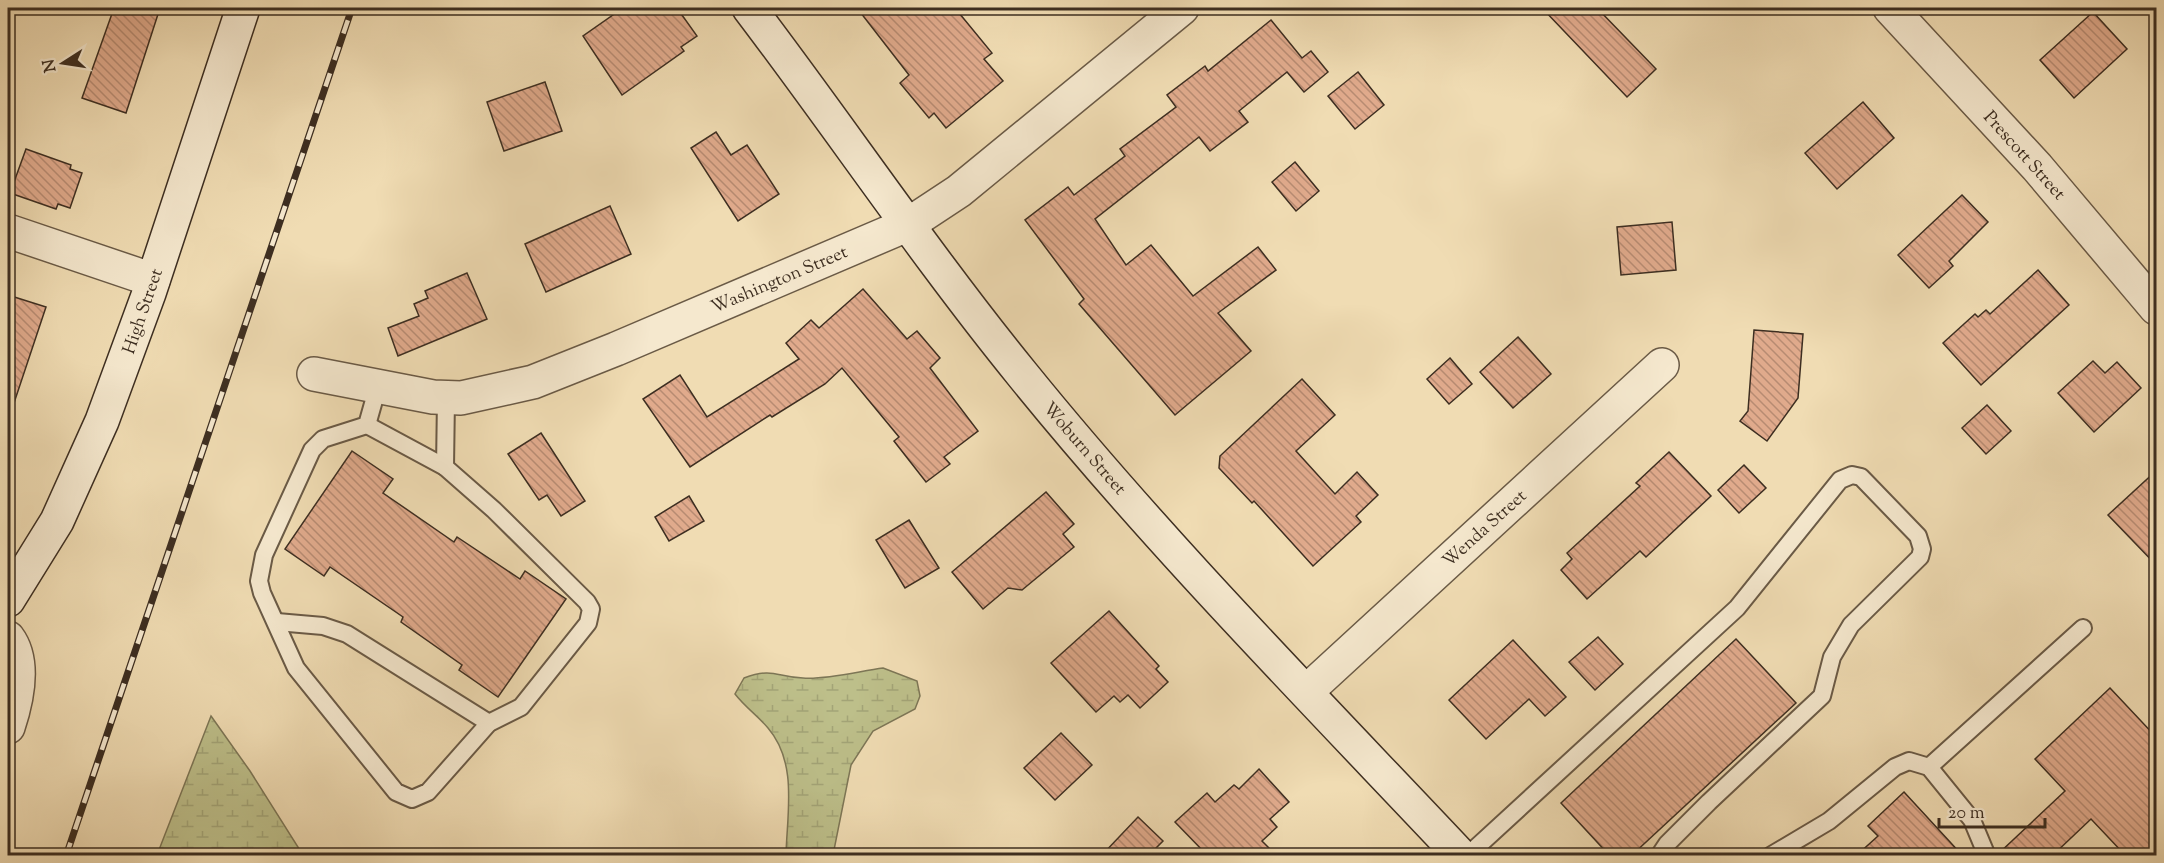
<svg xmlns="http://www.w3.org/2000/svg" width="2164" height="863" font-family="'Sorts Mill Goudy',serif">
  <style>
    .wetland { fill: url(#wetland-marsh); stroke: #7d7656; stroke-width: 1.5 }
    .building { fill: url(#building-back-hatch); stroke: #3d2e21; stroke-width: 1.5 }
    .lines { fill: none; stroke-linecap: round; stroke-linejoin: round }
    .lane-casing { stroke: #6a5a46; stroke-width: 20 }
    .street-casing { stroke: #6a5a46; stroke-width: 36 }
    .secondary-casing { stroke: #3d2e21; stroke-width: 36 }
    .lane { stroke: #f5e8ce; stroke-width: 16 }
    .street { stroke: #f5e8ce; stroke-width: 33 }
    .secondary { stroke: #f5e8ce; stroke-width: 33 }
    .rail-casing { stroke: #3d2e21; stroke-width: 7 }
    .rail { stroke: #f5e8ce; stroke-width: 4.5; stroke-dasharray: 14; stroke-linecap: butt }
    .labels { text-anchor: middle; stroke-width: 6; stroke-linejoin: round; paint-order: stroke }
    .street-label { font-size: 18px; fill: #3d2e21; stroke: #f5e8ce }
  </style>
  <defs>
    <pattern id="wetland-marsh" width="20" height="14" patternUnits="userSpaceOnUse" patternTransform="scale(1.5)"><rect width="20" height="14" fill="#bdbf8a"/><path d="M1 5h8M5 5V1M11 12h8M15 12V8" fill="none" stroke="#a3a477"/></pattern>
    <pattern id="building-back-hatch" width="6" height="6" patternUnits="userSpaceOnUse" patternTransform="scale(1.5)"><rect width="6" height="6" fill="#e0aa8c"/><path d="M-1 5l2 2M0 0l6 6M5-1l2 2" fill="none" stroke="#b78b72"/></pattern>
  </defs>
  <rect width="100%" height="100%" fill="#f0dcb3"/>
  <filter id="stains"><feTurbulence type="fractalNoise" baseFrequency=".00333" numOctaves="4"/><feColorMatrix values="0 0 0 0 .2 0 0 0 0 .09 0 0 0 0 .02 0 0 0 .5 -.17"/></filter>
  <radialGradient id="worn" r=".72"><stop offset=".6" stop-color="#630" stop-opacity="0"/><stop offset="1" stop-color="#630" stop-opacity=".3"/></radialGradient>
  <g class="wetland">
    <path d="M883,668L917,681L920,696L915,709L873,731L851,765L833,855H786C787,813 798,763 768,728C758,716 745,707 735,694L744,678C774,667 776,677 803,678C826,680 860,671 883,668Z"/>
    <polygon points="211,716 250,771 303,855 157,855"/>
  </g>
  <g class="building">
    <polygon points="114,8 160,8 126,113 82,98"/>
    <polygon points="623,8 677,8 697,36 681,47 684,51 622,95 583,36"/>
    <polygon points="857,8 955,8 992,53 984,59 1003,81 946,128 934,113 929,118 900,83 909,75"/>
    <polygon points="1542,8 1597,8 1656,69 1627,97"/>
    <polygon points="2093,12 2127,49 2074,98 2040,60"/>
    <polygon points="1271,20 1302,58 1311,51 1328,72 1304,92 1287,72 1239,111 1248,122 1210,151 1199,137 1095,219 1126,265 1151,245 1193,296 1258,247 1276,270 1218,313 1251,351 1175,415 1079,304 1084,299 1025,220 1068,187 1074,195 1125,156 1120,149 1176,107 1167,95 1205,66 1208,71"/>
    <polygon points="1358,72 1384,105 1355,129 1328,96"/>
    <polygon points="545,82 562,131 504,151 487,102"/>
    <polygon points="1863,102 1894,138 1837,189 1805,153"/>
    <polygon points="716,132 731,155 747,145 779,194 738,221 691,148"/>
    <polygon points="26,149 71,165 70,169 82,173 70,208 58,204 56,209 10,193"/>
    <polygon points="1295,162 1319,191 1296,211 1272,182"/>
    <polygon points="1962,195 1988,222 1949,261 1953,266 1929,288 1898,255"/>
    <polygon points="610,206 631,254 546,292 525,244"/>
    <polygon points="1672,222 1676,270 1621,275 1617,227"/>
    <polygon points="2038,270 2069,305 1981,385 1943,343 1975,314 1978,317 1986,310 1990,314"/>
    <polygon points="467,273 487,319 398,356 388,328 419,316 414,304 428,298 425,291"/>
    <polygon points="863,289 907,339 917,331 940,358 930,368 978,431 944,457 950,464 926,482 894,441 899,437 842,368 825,384 772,417 770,415 690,467 643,399 680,375 707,417 799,359 786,343 811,320 819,328"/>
    <polygon points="8,295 46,307 13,406 8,405"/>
    <polygon points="1754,330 1803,334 1798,398 1767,441 1740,421 1748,411"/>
    <polygon points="1518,337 1551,374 1513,408 1480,372"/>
    <polygon points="1450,358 1472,384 1449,404 1427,379"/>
    <polygon points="2093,361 2105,373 2117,362 2141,388 2094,432 2058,393"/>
    <polygon points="1302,379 1335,415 1296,451 1335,494 1357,472 1378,495 1356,516 1361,522 1313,566 1254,501 1252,503 1219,468 1220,456"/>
    <polygon points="1987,405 2011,431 1986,454 1962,428"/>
    <polygon points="541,433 585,501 561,516 547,495 539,500 508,454"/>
    <polygon points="352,451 393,479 383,493 454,542 457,537 520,579 525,571 566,599 498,697 459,670 462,665 401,622 403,617 330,567 324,576 285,549"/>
    <polygon points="1669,452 1711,496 1646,557 1640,551 1587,599 1561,570 1572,559 1567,553 1640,486 1636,483"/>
    <polygon points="1744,465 1766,488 1739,513 1718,490"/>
    <polygon points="2157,470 2157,566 2108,515"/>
    <polygon points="1046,492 1074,524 1063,534 1074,547 1022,590 1008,588 983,609 952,572"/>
    <polygon points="689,496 704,521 669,541 655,517"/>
    <polygon points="909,520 939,568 905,588 876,540"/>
    <polygon points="1109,611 1159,666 1156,669 1168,682 1140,708 1128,695 1120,702 1114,696 1096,712 1051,663"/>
    <polygon points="1598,637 1623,664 1595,690 1569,662"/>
    <polygon points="1736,639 1796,703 1632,855 1609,855 1561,803"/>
    <polygon points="1513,640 1566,697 1545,716 1529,699 1486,739 1449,700"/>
    <polygon points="2110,688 2157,738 2157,855 2125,855 2091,819 2053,855 1997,855 2065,791 2035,759"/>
    <polygon points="1061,733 1092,765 1055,800 1024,768"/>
    <polygon points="1259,769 1289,802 1270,819 1277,827 1262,841 1276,855 1207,855 1175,822 1207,793 1215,802 1234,785 1239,789"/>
    <polygon points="1904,792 1962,855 1857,855 1878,836 1868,826"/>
    <polygon points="1138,817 1163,841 1149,855 1102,855"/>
  </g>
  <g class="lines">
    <defs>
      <g id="lane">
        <polyline points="378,386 367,425 323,439 312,450 264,555 259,581 262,593 296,668 396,792 412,799 428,792 489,723 521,707 588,623 591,609 587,602 494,510 445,467 446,398"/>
        <polyline points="367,425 445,467"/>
        <polyline points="277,622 323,626 347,634 489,723"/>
        <polyline points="1929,767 2083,628"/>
        <polyline points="1467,856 1737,608 1840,480 1852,475 1861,477 1918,536 1922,549 1920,557 1851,625 1832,657 1822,696 1709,802 1667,844 1659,856"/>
        <polyline points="1770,856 1829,821 1895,767 1909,761 1929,767 1972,820 1987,856"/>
      </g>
      <g id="street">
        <polyline points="1890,8 2037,167 2156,308"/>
        <polyline points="8,231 153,280"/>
        <polyline points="314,374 433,397 461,398 533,382 616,349 909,224 959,191 1182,8"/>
        <path d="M8,638C26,662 17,700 8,727"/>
        <polyline points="1306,692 1662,365"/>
      </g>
      <g id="secondary">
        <path d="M749,8C841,129 926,256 1022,374C1158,542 1312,698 1461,856"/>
        <polyline points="8,600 57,521 102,421 149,293 243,8"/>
      </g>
    </defs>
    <use href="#lane" class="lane-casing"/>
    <use href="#street" class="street-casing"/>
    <use href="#secondary" class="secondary-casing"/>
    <use href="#lane" class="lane"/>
    <use href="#street" class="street"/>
    <use href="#secondary" class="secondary"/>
    <defs>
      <polyline id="rail" points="66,856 352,8"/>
    </defs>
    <use href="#rail" class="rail-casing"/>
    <use href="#rail" class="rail"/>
  </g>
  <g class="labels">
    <g class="street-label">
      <text transform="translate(2025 155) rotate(48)" y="6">Prescott Street</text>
      <text transform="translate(779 279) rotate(-23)" y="6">Washington Street</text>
      <text transform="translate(142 311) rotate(-71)" y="6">High Street</text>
      <text transform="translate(1085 448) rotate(49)" y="6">Woburn Street</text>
      <text transform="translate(1484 528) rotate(-42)" y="6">Wenda Street</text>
    </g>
  </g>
  <rect width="2164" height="863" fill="none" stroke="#f0dcb3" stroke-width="30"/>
  <rect x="9" y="9" width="2146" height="845" fill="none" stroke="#3d2e21" stroke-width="3"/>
  <rect x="15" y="15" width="2134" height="833" fill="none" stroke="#3d2e21" stroke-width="1.5"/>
  <g transform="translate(63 63) rotate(258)" stroke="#f5e8ce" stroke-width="4.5" paint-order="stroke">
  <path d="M0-4.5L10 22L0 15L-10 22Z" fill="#3d2e21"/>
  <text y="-9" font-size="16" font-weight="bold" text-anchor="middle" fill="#3d2e21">N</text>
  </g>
  <path d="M1939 818v9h106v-9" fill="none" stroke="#3d2e21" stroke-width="3"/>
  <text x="1948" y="818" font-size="18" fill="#3d2e21" stroke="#f5e8ce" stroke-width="4.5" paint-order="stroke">20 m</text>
  <rect width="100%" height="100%" filter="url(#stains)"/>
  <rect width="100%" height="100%" fill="url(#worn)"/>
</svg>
